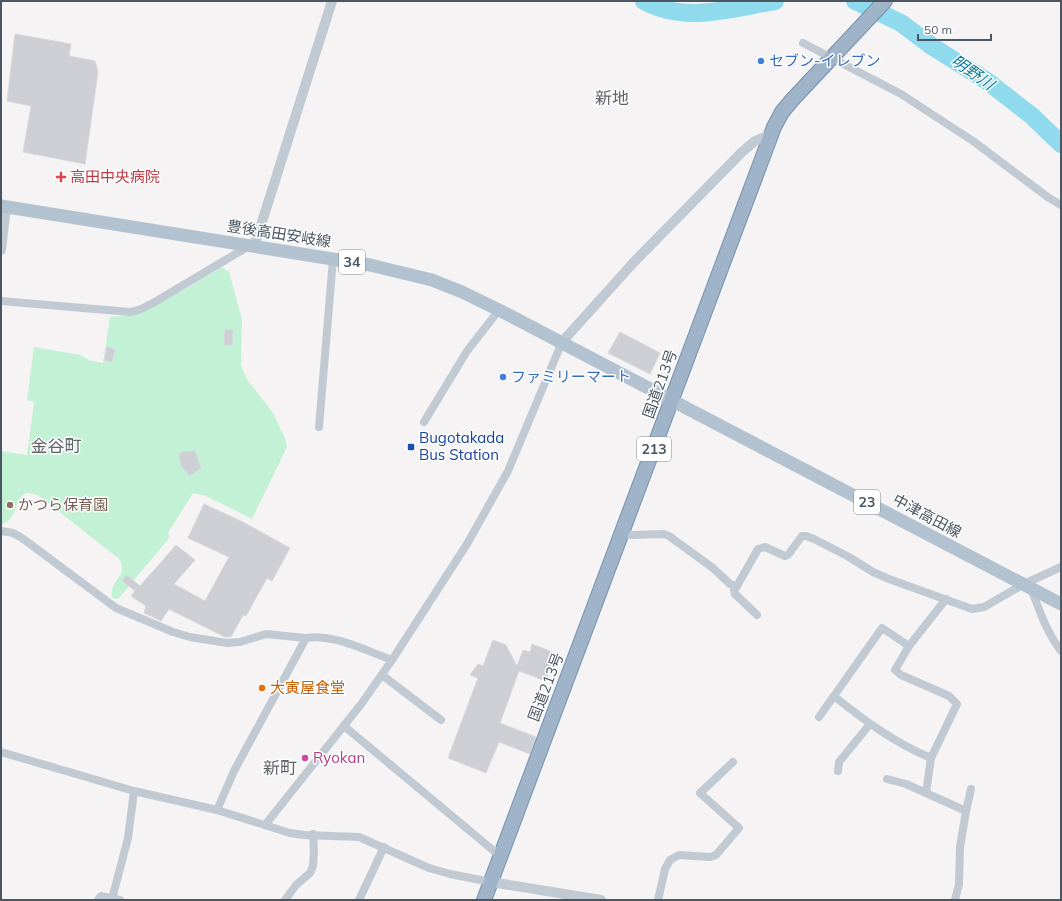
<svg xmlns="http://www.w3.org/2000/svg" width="1062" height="901" font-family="Mulish,'Noto Sans JP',sans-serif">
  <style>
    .green { fill: #c3f1d5 }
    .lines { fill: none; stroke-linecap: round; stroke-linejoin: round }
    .river { stroke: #90daee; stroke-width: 18 }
    .building { fill: #cdcfd5; stroke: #d7d9de }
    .trunk-casing { stroke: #7690ad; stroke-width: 16 }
    .minor { stroke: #c1cad2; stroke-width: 8 }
    .tertiary { stroke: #c1cad2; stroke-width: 10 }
    .primary { stroke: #b3c2d1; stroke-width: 13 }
    .trunk { stroke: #9fb4c9; stroke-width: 14 }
    .shop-dot { fill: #3f7fe0; stroke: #fff; stroke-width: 1.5 }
    .health-dot { fill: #e0444e; stroke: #fff; stroke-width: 1.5 }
    .transit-dot { fill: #1a4fb4; stroke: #fff; stroke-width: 1.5 }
    .education-dot { fill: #8d6e63; stroke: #fff; stroke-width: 1.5 }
    .food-dot { fill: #e8710a; stroke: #fff; stroke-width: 1.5 }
    .hotel-dot { fill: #d1479c; stroke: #fff; stroke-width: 1.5 }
    .labels { text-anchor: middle; stroke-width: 3; stroke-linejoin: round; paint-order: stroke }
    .shield { fill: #fff; stroke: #808990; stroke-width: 1 }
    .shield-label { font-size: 14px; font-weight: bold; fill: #4a5661 }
    .shop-label { font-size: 15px; fill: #366cbe; stroke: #fff; text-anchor: start }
    .health-label { font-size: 15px; fill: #be3a42; stroke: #fff; text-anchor: start }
    .street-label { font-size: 15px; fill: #4a5661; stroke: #fff }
    .transit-label { font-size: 15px; fill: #164399; stroke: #fff; text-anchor: start }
    .education-label { font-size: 15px; fill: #785e54; stroke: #fff; text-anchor: start }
    .food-label { font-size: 15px; fill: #c56008; stroke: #fff; text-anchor: start }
    .hotel-label { font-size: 15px; fill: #b23c85; stroke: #fff; text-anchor: start }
    .water-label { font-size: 16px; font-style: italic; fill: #0c7c9b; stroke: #fff }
    .quarter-label { font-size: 17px; fill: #5f6368; stroke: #fff }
  </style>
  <rect width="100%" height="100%" fill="#f5f3f3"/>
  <path class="green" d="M222,267L229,272L242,319L241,365L246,378L273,413L285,438L287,447L252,519L206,496L193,493L168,533L170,537L119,598L115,599L112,597C112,594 111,592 112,590C115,577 128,575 119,559L42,498C11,479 22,521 1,524V451L27,455L34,402L27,400L34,347L80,355L89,360L103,363L110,317L133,315L185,289Z"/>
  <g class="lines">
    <g class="river">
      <path d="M644,1C685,24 732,8 775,1"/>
      <polyline points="855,1 901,23 933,47 987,81 1032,116 1061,144"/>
    </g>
  </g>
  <g class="building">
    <polygon points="15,34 71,44 69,56 95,61 98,72 85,164 23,152 31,106 7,101"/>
    <polygon points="225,329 233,330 232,345 224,345"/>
    <polygon points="620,332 660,353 650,374 608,353"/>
    <polygon points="107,347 115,349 112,362 104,360"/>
    <polygon points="195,451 201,468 190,476 181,466 179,457 181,452"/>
    <polygon points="204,504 243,522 290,548 272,581 267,578 246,616 243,615 231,637 225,637 169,609 161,621 155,618 144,613 146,606 131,596 135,591 122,581 127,575 140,586 176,545 195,560 174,584 205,601 229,557 188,538"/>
    <polygon points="493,640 506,645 517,666 523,650 530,652 532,644 557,654 546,681 519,671 500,723 536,737 530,754 499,742 486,773 448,758 478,678 470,675 478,664 483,666"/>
  </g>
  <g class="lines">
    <defs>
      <polyline id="trunk" points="484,900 774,127 782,112 793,99 885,1"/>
    </defs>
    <use href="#trunk" class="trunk-casing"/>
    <g class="minor">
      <polyline points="803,43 901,94 973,141 1049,198 1061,205"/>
      <polyline points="1,301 130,312 141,309 153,303 249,246"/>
      <polyline points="424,422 467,351 499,310"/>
      <polyline points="319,427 333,259"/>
      <polyline points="1,531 13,533 22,538 116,608 173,632 190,637 227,643 240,642 266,634 306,638"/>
      <polyline points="622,534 633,535 664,534 669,536 713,568 730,584 737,586"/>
      <path d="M1031,588C1039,610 1047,633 1061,651"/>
      <polyline points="757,615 735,594 734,590 737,586 758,549 765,547 785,556 788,555 802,536 806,536 814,539 849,557 873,572 889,579 972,609 984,607 1024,584 1061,567"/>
      <polyline points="382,675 441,720"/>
      <path d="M835,697C865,721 895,743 931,758"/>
      <polyline points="819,717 882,628 909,646"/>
      <polyline points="344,726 500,856"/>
      <polyline points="1,752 134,791 217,810 290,833 304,835 359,837 429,868 450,874 491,882"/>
      <polyline points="838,771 839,762 870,724"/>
      <polyline points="887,779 906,784 966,811"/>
      <polyline points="926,793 931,758 957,704 949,696 901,675 895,670 909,646 946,599"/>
      <path d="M217,810L234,771L306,638C332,633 367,651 392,660"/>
      <polyline points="265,825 362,703 392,660 467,544 508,471 562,342"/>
      <polyline points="112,899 128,838 134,791"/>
      <polyline points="98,900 101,896 120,900"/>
      <polyline points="285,900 296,885 310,873 313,866 314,851 313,834"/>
      <polyline points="359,900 384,847"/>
      <polyline points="658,900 665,869 670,860 679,855 710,857 716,855 739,828 700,793 733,762"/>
      <polyline points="955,900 959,884 960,847 966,811 971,789"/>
    </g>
    <g class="tertiary">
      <polyline points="254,247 332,1"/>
      <polyline points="1,250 6,207"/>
      <polyline points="562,342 634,262 742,152 755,141 772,134"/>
      <polyline points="491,882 601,900"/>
    </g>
    <polyline class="primary" points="1,206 370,265 432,280 462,292 499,310 1061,604"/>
    <use href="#trunk" class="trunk"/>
  </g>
  <g class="shop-dot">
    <circle cx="761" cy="61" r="4"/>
    <circle cx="503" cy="377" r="4"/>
  </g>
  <path class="health-dot" d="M59 171h4v4h4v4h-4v4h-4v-4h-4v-4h4z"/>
  <rect class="transit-dot" x="407" y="443" width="8" height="8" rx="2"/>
  <circle class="education-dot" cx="10" cy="505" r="4"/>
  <circle class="food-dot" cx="262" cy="688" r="4"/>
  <circle class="hotel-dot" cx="305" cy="758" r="4"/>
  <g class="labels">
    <g class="shield">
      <rect x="339" y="250" width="26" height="24" rx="3"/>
      <rect x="637" y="437" width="34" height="24" rx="3"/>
      <rect x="854" y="490" width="26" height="24" rx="3"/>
    </g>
    <g class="shield-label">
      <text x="352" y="267">34</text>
      <text x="654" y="454">213</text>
      <text x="867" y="507">23</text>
    </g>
    <g class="shop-label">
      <text x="769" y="66">セブン-イレブン</text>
      <text x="511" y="382">ファミリーマート</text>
    </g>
    <g class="health-label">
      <text x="70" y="182">高田中央病院</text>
    </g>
    <g class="street-label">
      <text transform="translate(279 234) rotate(9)" y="5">豊後高田安岐線</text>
      <text transform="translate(660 384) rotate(-70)" y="5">国道213号</text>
      <text transform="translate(927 516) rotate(28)" y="5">中津高田線</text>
      <text transform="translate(546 687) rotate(-69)" y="5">国道213号</text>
    </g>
    <g class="transit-label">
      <text x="419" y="443">Bugotakada<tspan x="419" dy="17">Bus Station</tspan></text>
    </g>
    <g class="education-label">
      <text x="18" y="510">かつら保育園</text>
    </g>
    <g class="food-label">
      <text x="270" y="693">大寅屋食堂</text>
    </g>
    <g class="hotel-label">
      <text x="313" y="763">Ryokan</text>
    </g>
    <g class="water-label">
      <text transform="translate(973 72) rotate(35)" y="6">明野川</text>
    </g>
    <g class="quarter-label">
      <text x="612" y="104">新地</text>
      <text x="56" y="452">金谷町</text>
      <text x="280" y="774">新町</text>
    </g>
  </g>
  <rect width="1062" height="901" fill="none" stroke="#4a5661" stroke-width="4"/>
  <path d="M918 34v6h73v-6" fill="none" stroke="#4a5661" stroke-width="2"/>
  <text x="924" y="34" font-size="12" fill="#4a5661" stroke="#ffffff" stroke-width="3" paint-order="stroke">50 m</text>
</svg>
